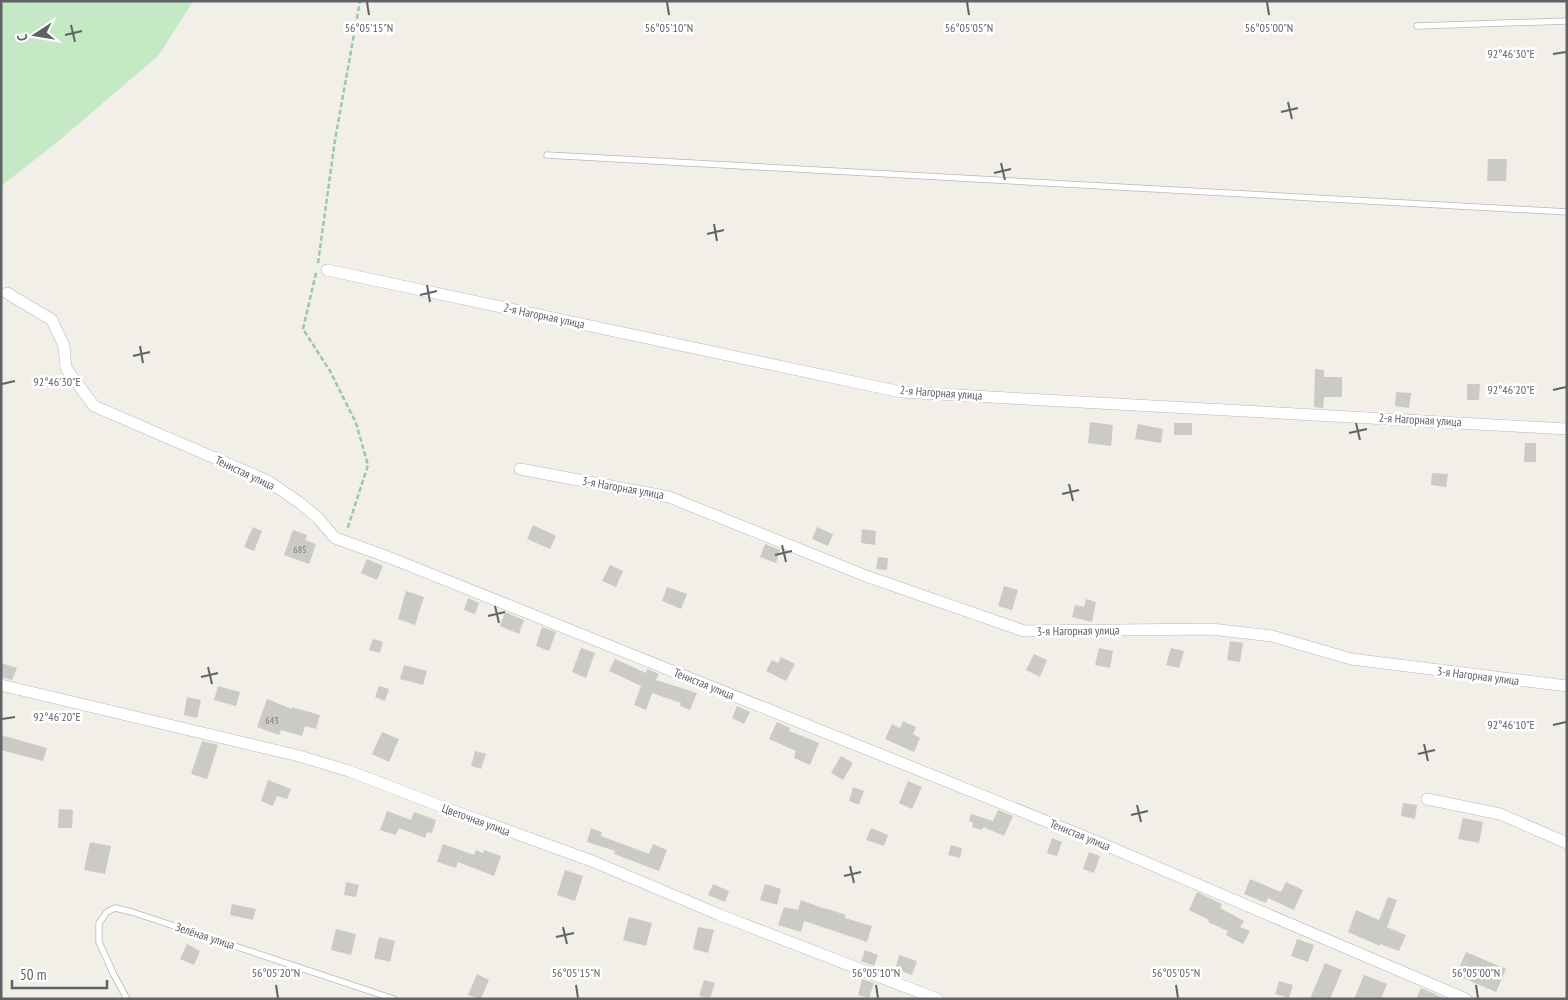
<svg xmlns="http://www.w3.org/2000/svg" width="1568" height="1000" font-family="'PT Sans Narrow',sans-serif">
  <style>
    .green { fill: #c5e8c5 }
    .building { fill: #cccac5 }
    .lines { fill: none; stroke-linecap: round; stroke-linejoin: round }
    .lane-casing { stroke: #b5b8bc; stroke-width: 7 }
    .street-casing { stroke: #b5b8bc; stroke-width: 12 }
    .path { stroke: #9cc7a9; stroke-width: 2.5; stroke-dasharray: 5 2.5; stroke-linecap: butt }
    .lane { stroke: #fff; stroke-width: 5.5 }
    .street { stroke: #fff; stroke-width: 11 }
    .ticks { fill: none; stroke: #5f6368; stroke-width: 2 }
    .labels { text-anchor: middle; stroke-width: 5; stroke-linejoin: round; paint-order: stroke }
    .number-label { font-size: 10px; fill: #7a7d7f }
    .street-label { font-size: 12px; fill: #5f6368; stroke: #fff }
    .ticks-label { font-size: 12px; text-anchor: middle; fill: #5f6368; stroke: #fff; stroke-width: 5; stroke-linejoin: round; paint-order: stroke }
  </style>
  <rect width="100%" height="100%" fill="#f1efe8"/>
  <polygon class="green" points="1,1 193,1 159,55 56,143 1,186"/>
  <g class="building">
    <polygon points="1488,159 1507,159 1506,181 1487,181"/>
    <polygon points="1315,369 1324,370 1324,377 1342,377 1342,397 1324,397 1323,408 1314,407"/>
    <polygon points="1467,384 1480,384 1479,400 1467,400"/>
    <polygon points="1396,392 1411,393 1409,408 1395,406"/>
    <polygon points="1090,422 1113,425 1111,446 1088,443"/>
    <rect x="1174" y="423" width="18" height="12"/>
    <polygon points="1138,424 1163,429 1161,443 1135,439"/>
    <polygon points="1525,443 1536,443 1536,462 1524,462"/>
    <polygon points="1432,473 1448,474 1446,487 1431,485"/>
    <polygon points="533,525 556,536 550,549 527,539"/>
    <polygon points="253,527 262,531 254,551 244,547"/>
    <polygon points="817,527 833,534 828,546 812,539"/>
    <polygon points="862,529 876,531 875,545 861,543"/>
    <polygon points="293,530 307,535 305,540 316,544 309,564 284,555"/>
    <polygon points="765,544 780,550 776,563 760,557"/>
    <polygon points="878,557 888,558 887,570 876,569"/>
    <polygon points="367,559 383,566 377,580 361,573"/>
    <polygon points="610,565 623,571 616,587 602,581"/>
    <polygon points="1004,586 1018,590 1012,610 998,606"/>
    <polygon points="667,587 687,594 681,609 662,601"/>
    <polygon points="406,591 424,597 415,625 398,619"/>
    <polygon points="468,598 479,603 475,614 464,610"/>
    <polygon points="1086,599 1096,602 1092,622 1072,617 1075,605 1084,607"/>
    <polygon points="505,612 524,620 519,634 500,626"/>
    <polygon points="542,627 556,632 549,651 536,646"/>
    <polygon points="373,639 383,642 380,653 369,650"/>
    <polygon points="1230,641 1243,643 1240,662 1227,660"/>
    <polygon points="581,648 595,653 586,678 572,672"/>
    <polygon points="1099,648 1113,651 1110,668 1095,665"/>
    <polygon points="1171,648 1184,651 1179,668 1166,665"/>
    <polygon points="1034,654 1047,660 1040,677 1026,670"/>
    <polygon points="781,657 795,664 786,681 766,671 772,660 778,663"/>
    <polygon points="615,659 646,673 647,669 659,674 656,680 697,693 690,710 680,706 681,703 652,693 646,710 634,705 641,686 609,671"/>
    <polygon points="1,663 17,668 12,680 1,677"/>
    <polygon points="404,665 427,671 423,685 400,679"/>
    <polygon points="218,686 240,692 236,706 214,700"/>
    <polygon points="379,686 389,689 385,701 375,697"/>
    <polygon points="187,697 201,700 197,718 184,715"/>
    <polygon points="267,699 292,709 292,707 320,715 316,729 305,726 302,736 281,730 279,735 257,727"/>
    <polygon points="737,706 750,712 744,724 732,718"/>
    <polygon points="903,721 916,727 913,734 920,738 914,752 885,739 892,724 900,728"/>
    <polygon points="777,722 790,728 789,731 819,743 810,765 794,758 796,751 769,739"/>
    <polygon points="382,732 399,739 389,762 372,754"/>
    <polygon points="1,735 47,748 43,761 1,750"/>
    <polygon points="202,741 218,745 207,779 191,774"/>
    <polygon points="475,751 486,754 481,769 471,766"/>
    <polygon points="841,756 853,763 843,780 831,773"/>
    <polygon points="268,780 291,789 287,799 277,796 273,806 261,801"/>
    <polygon points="908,781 922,787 912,809 899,803"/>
    <polygon points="853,787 864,791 859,805 849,801"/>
    <polygon points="1403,803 1417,805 1415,819 1401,816"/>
    <polygon points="59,809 73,810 72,828 58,828"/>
    <polygon points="998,810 1013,816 1004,836 983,827 982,830 972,827 973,823 969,821 971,814 993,821"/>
    <polygon points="387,811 411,820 414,812 436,820 432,833 427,832 425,838 399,828 396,835 380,830"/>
    <polygon points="1463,818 1483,822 1479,843 1458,839"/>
    <polygon points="591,828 602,832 601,836 649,854 653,844 667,850 659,871 614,854 615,851 587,842"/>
    <polygon points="871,828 888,835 884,846 866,840"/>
    <polygon points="1052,838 1062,842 1057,856 1047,853"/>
    <polygon points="90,842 111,846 105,874 84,870"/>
    <polygon points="443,844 474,855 476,850 483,853 484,850 501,856 494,876 458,862 456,868 437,862"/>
    <polygon points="951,845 962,848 960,858 948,855"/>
    <polygon points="1089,852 1100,856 1094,873 1083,869"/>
    <polygon points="565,870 583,876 575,901 557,895"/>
    <polygon points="1250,879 1281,892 1286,882 1303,890 1294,910 1268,898 1266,903 1244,894"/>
    <polygon points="346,882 359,885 356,897 344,895"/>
    <polygon points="713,884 729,891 725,902 708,895"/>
    <polygon points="765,884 781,889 777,905 760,900"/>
    <polygon points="1197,892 1222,904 1220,908 1244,921 1240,927 1250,931 1243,944 1226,935 1228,931 1208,922 1209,920 1189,910"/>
    <polygon points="1388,897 1397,900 1387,927 1406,935 1399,951 1380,944 1380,946 1348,932 1356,910 1379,920"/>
    <polygon points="801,900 825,909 825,908 846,915 845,918 872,926 867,942 804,921 801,932 778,925 784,907 798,910"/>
    <polygon points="232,904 256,909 253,920 230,915"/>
    <polygon points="629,917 652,923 646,946 623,940"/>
    <polygon points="698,927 714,930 708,953 693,949"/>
    <polygon points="336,929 356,934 351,955 331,950"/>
    <polygon points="379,937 395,941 390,962 374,958"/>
    <polygon points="1297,939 1314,945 1308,962 1291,956"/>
    <polygon points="187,944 200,951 194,965 180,959"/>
    <polygon points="865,950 878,955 874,966 861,961"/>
    <polygon points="1466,952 1506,969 1496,992 1456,975"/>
    <polygon points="899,955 917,961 912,975 899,970 899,968 896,967"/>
    <polygon points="1325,963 1342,970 1330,999 1310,999"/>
    <polygon points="477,974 489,980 481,999 468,995"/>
    <polygon points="1364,975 1387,984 1381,999 1354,999"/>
    <polygon points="862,979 874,983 869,998 858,995"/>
    <polygon points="704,980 715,983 710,999 699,996"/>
    <polygon points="1279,981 1293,985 1289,998 1275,994"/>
    <polygon points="1421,988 1446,999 1416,999"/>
  </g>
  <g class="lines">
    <defs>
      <g id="lane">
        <polyline points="1417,26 1567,21"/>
        <polyline points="547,155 1567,212"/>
        <polyline points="127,999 114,975 99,942 99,923 107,912 115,908 132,912 394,999"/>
      </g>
      <g id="street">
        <polyline points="327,270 901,392 1567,429"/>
        <polyline points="7,293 52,320 64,346 66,368 94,406 268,481 300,503 318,518 335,538 388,557 518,609 1098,842 1466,999"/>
        <polyline points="520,469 669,497 866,576 1024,631 1211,629 1272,636 1351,659 1567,686"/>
        <polyline points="1,685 299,756 349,771 448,809 592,861 720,915 937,999"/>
        <polyline points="1427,799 1500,814 1567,843"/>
      </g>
    </defs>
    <use href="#lane" class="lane-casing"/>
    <use href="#street" class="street-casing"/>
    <g class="path">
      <polyline points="318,263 335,140 360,1"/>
      <polyline points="316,273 303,329 330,371 356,423 368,465 347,530"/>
    </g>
    <use href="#lane" class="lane"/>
    <use href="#street" class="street"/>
  </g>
  <path class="ticks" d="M367,2L369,15M667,2L669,15M967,2L969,15M1267,2L1269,15M71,25L75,42M65,35L82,31M1553,54L1566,52M1288,102L1292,119M1281,112L1298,108M1001,163L1005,180M994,173L1011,169M714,224L717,241M707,234L724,230M427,285L430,302M420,295L437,291M140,346L143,363M133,356L150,352M2,384L15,381M1553,390L1566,387M1356,423L1360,440M1349,433L1367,429M1069,484L1073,501M1062,494L1079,490M782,545L786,562M775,555L792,551M495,606L499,623M488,616L505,612M208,667L212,684M201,677L218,673M2,719L15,717M1553,725L1566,722M1424,744L1428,761M1418,754L1435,750M1137,805L1141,822M1131,815L1148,811M850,866L854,883M844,876L861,872M563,927L567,944M556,937L574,933M276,985L278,998M576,985L578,998M876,985L878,998M1176,985L1178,998M1476,985L1478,998"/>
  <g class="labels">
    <g class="number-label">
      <text x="300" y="553">685</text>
      <text x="272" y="724">643</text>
    </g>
    <g class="street-label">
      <text transform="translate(544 316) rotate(12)" y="4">2-я Нагорная улица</text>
      <text transform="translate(941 393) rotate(4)" y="4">2-я Нагорная улица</text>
      <text transform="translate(1420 420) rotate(3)" y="4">2-я Нагорная улица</text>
      <text transform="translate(245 473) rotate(25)" y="4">Тенистая улица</text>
      <text transform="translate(623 488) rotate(10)" y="4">3-я Нагорная улица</text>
      <text transform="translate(1078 631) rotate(-1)" y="4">3-я Нагорная улица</text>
      <text transform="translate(1478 676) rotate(7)" y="4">3-я Нагорная улица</text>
      <text transform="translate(704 684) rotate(22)" y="4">Тенистая улица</text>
      <text transform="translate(476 820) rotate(20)" y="4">Цветочная улица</text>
      <text transform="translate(1080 835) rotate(22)" y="4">Тенистая улица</text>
      <text transform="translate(205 936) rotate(18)" y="4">Зелёная улица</text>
    </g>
  </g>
  <g class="ticks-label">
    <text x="369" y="32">56°05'15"N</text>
    <text x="669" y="32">56°05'10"N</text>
    <text x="969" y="32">56°05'05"N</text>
    <text x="1269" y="32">56°05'00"N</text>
    <text x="1511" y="58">92°46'30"E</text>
    <text x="57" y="386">92°46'30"E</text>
    <text x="1511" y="394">92°46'20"E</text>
    <text x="57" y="721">92°46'20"E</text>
    <text x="1511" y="729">92°46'10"E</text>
    <text x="276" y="977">56°05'20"N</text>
    <text x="576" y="977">56°05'15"N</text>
    <text x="876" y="977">56°05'10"N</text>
    <text x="1176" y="977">56°05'05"N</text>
    <text x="1476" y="977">56°05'00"N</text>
  </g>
  <rect width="1568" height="1000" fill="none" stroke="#5f6368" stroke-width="5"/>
  <g transform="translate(35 35) rotate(258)" stroke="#ffffff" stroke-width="4" paint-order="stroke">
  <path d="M0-4L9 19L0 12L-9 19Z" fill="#5f6368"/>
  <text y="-8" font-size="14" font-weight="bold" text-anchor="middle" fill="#5f6368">С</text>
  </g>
  <path d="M12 980v8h95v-8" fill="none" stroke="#5f6368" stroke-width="2.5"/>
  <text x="20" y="980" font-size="15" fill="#5f6368" stroke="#ffffff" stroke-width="4" paint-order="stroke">50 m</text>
</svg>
